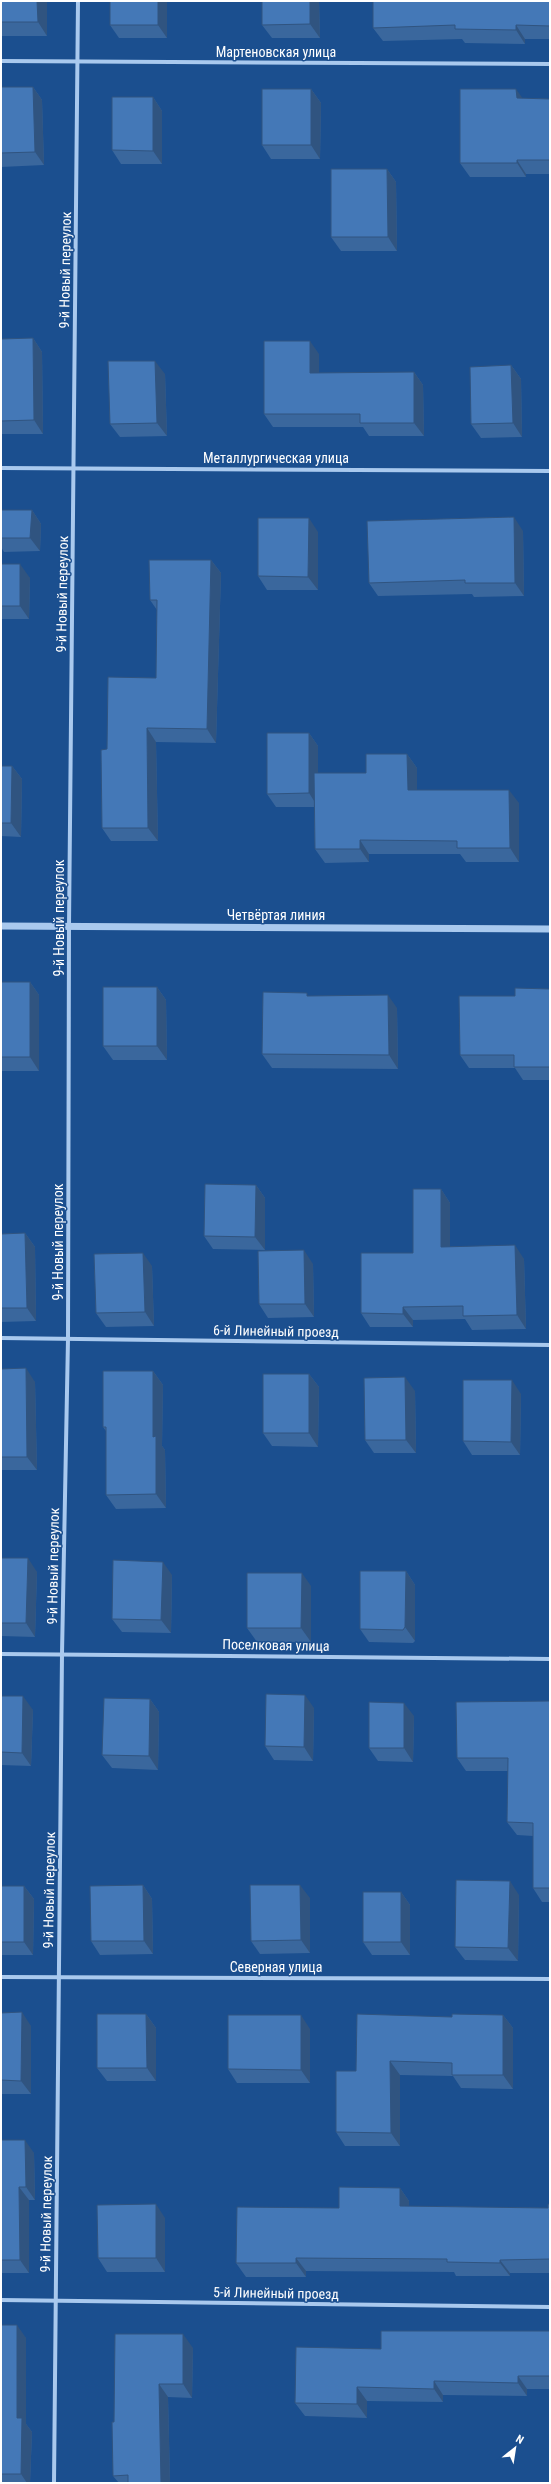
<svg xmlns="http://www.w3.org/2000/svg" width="551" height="2484" font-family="'Roboto Condensed',sans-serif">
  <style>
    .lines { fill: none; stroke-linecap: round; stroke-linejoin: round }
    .minor { stroke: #a9c9ee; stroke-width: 4 }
    .tertiary { stroke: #a9c9ee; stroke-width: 7 }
    .wall { fill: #3a679d }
    .shaded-wall { fill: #305480 }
    .building { fill: #4478b7; stroke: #305480 }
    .labels { text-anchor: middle; stroke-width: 3; stroke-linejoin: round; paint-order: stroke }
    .street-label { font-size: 14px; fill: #fff; stroke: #1b4f8f }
  </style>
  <rect width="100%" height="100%" fill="#1b4f8f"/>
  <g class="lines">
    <g class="minor">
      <polyline points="1,61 550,64"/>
      <polyline points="1,468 550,471"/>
      <polyline points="1,1338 550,1345"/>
      <polyline points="1,1654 550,1659"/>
      <polyline points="1,1977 550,1979"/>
      <polyline points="1,2300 550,2307"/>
      <polyline points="54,2483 62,1654 68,1339 69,926 78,1"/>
    </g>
    <polyline class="tertiary" points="1,926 550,929"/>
  </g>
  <g class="wall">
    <rect x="1" y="1" width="46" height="35"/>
    <polygon points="167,1 167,38 119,38 110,25"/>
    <polygon points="262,1 319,1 320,38 272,38 262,25"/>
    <polygon points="550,1 550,39 525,39 525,44 465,43 462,39 383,41 373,28"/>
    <polygon points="1,87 33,87 42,100 44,165 1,167"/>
    <polygon points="311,89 321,103 320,159 271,159 262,145"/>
    <polygon points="153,97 162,111 162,164 121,164 112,150"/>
    <polygon points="523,98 550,99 550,174 526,174 526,177 470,177 460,163"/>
    <polygon points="387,169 396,182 397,251 341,251 331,237"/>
    <polygon points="33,338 42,352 43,434 1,434 1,339"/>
    <polygon points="319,354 319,373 414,372 423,385 424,436 369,436 363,427 273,427 264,414"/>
    <polygon points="511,365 521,379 522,437 481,438 471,424"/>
    <polygon points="165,374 167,436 120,437 110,424"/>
    <polygon points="1,510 32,510 41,524 40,551 4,552 1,547"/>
    <polygon points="523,531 524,596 474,597 472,594 378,596 369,583"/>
    <polygon points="318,532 318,590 267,590 258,576"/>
    <polygon points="211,560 221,573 216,743 156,742 158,841 111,841 102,828 107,749 156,678 157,610 150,600"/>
    <polygon points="1,564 30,578 29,619 1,619"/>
    <polygon points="309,733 318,746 318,773 366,773 407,754 417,768 417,790 519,803 519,862 466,862 460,854 369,854 369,862 325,863 315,849 314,807 276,807 267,794"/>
    <polygon points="1,766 12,766 22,779 21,837 1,836"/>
    <polygon points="1,982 30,982 39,995 39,1071 1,1071"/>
    <polygon points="157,987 166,1000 167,1060 113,1060 103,1046"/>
    <polygon points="550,989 550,1080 523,1080 515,1068 469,1068 460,1055 515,996"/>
    <polygon points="397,1008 398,1069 272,1068 262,1054"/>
    <polygon points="256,1185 265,1198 265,1250 213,1249 204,1236"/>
    <polygon points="441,1189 450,1203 450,1247 524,1259 526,1329 472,1330 465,1319 413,1320 413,1327 370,1327 361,1313 413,1253"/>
    <polygon points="25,1233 35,1247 36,1321 1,1322 1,1234"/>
    <polygon points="313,1264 314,1317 268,1318 259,1304"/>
    <polygon points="152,1266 154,1326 106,1327 96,1313"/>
    <polygon points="1,1369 35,1382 37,1470 1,1470"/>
    <polygon points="153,1371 163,1385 162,1446 165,1450 166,1508 116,1509 106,1495 106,1431 103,1427"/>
    <polygon points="309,1374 319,1387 318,1447 272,1446 263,1433"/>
    <polygon points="415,1391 416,1453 374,1453 365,1440"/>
    <polygon points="521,1394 520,1455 472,1455 463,1441"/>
    <polygon points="1,1558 37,1572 35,1637 1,1636"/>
    <polygon points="406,1571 415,1585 415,1641 413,1643 369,1642 360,1629"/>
    <polygon points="172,1575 171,1633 122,1632 112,1619"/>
    <polygon points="311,1586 311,1642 257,1642 247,1628"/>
    <polygon points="1,1696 33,1710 31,1766 1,1765"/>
    <polygon points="150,1699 159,1712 158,1770 112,1768 102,1755"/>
    <polygon points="550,1701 550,1902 542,1902 533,1888 533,1836 517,1835 507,1822 508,1771 466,1771 457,1758"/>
    <polygon points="314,1708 313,1761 274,1760 265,1746"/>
    <polygon points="414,1716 413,1762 378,1761 369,1748"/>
    <polygon points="143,1885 152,1899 153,1954 100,1955 91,1941"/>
    <polygon points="1,1886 24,1886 34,1899 33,1955 1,1955"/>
    <polygon points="401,1892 410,1905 410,1955 372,1955 363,1942"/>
    <polygon points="519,1895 518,1961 465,1960 455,1947"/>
    <polygon points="310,1898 310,1953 260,1954 251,1941"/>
    <polygon points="1,2013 31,2026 31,2094 1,2094"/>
    <polygon points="146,2014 156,2028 156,2081 107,2081 97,2068"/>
    <polygon points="503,2015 513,2028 513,2089 461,2088 453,2076 400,2075 400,2146 345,2146 336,2132 356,2071 452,2017"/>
    <polygon points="310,2029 310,2083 237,2083 228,2069"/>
    <polygon points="1,2140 34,2153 35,2200 29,2200 29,2273 1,2273"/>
    <polygon points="400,2188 409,2201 409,2206 548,2208 550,2204 550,2273 510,2273 510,2276 456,2276 454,2272 306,2271 306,2277 246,2277 236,2263 339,2208"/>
    <polygon points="165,2218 165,2272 107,2272 98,2258"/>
    <polygon points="1,2325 26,2338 26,2424 32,2432 30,2483 1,2483"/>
    <polygon points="550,2331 550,2389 527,2389 527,2396 443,2395 443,2402 367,2401 367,2418 305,2416 295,2403 381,2349"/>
    <polygon points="193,2348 192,2398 168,2397 170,2483 119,2483 113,2476 114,2422"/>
  </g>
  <g class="shaded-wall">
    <polygon points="37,1 47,1 47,36 38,22"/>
    <polygon points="158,1 167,1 167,38 158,25"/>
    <polygon points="310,1 319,1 320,38 310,24"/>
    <polygon points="516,25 525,39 525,44 516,30"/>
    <polygon points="33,87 42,100 44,165 35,152"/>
    <polygon points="311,89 321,103 320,159 311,145"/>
    <polygon points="516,89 526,103 517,98"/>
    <polygon points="153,97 162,111 162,164 153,151"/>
    <polygon points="517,160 526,174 526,177 517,163"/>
    <polygon points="387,169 396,182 397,251 388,237"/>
    <polygon points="33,338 42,352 43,434 34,420"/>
    <polygon points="310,341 319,354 319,386 310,373"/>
    <polygon points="155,361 165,374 167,436 157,423"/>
    <polygon points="511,365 521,379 522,437 513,423"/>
    <polygon points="414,372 423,385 424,436 414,423"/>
    <polygon points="32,510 41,524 40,551 30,538"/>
    <polygon points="514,517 523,531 524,596 515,583"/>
    <polygon points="309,518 318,532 318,590 308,577"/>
    <polygon points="211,560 221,573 216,743 207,729"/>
    <polygon points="20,564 30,578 29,619 20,606"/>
    <polygon points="147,728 156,742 158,841 148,828"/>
    <polygon points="309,733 318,746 318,807 309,793"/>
    <polygon points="407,754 417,768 417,803 408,790"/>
    <polygon points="12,766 22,779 21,837 11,823"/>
    <polygon points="509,790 519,803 519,862 510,848"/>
    <polygon points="360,840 369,854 369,862 360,849"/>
    <polygon points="30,982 39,995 39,1071 30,1057"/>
    <polygon points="157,987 166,1000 167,1060 157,1046"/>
    <polygon points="388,995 397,1008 398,1069 389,1055"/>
    <polygon points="256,1185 265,1198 265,1250 255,1237"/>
    <polygon points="441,1189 450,1203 450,1260 441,1247"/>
    <polygon points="25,1233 35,1247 36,1321 27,1308"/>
    <polygon points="515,1245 524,1259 526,1329 517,1315"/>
    <polygon points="304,1250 313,1264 314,1317 305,1304"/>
    <polygon points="143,1253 152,1266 154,1326 145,1312"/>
    <polygon points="403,1307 413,1320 413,1327 403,1314"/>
    <polygon points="26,1368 35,1382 37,1470 27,1457"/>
    <polygon points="153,1371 163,1385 162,1446 165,1450 166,1508 156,1494 153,1437"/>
    <polygon points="309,1374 319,1387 318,1447 309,1433"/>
    <polygon points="405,1377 415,1391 416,1453 406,1440"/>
    <polygon points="512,1380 521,1394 520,1455 511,1442"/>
    <polygon points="28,1558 37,1572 35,1637 26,1623"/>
    <polygon points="163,1562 172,1575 171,1633 161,1620"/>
    <polygon points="406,1571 415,1585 415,1641 405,1627"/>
    <polygon points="302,1573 311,1586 311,1642 301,1628"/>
    <polygon points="305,1695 314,1708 313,1761 304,1747"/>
    <polygon points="23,1696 33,1710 31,1766 22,1753"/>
    <polygon points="150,1699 159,1712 158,1770 149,1756"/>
    <polygon points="404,1703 414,1716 413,1762 404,1748"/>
    <polygon points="510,1881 519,1895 518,1961 508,1948"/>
    <polygon points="143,1885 152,1899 153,1954 144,1941"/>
    <polygon points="300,1885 310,1898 310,1953 301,1940"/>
    <polygon points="24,1886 34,1899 33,1955 24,1942"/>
    <polygon points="401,1892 410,1905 410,1955 401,1942"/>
    <polygon points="22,2012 31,2026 31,2094 21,2081"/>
    <polygon points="146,2014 156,2028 156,2081 147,2068"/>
    <polygon points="301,2015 310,2029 310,2083 301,2070"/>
    <polygon points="503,2015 513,2028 513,2089 503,2075"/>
    <polygon points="390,2061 400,2075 400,2146 391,2133"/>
    <polygon points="25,2140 34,2153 35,2200 26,2187"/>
    <polygon points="19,2187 29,2200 29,2273 20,2260"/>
    <polygon points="400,2188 409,2201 409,2219 400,2206"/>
    <polygon points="156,2204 165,2218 165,2272 156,2258"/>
    <polygon points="296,2258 306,2271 306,2277 296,2263"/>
    <polygon points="500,2260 510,2273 510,2276 500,2263"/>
    <polygon points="17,2325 26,2338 26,2424 32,2432 30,2483 27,2483 21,2474 17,2418"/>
    <polygon points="183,2334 193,2348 192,2398 183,2384"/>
    <polygon points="518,2376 527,2389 527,2396 518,2383"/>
    <polygon points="434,2381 443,2395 443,2402 434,2389"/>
    <polygon points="159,2384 168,2397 170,2483 161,2483"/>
    <polygon points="357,2387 367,2401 367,2418 357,2404"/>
  </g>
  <g class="building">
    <polygon points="1,1 37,1 38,22 1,22"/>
    <rect x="110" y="1" width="48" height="24"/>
    <polygon points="262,1 310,1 310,24 262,25"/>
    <polygon points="373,1 550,1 550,26 516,25 516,30 455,29 455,25 373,28"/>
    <polygon points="1,87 33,87 35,152 1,153"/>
    <rect x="262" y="89" width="49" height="56"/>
    <polygon points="460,89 516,89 517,98 550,99 550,160 517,160 517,163 460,163"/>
    <polygon points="112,97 153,97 153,151 112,150"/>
    <polygon points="331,169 387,169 388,237 331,237"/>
    <polygon points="33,338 34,420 1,421 1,339"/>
    <polygon points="264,341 310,341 310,373 414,372 414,423 360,423 360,414 264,414"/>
    <polygon points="108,361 155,361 157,423 110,424"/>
    <polygon points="511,365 513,423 471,424 470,367"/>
    <polygon points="1,510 32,510 30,538 1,538"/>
    <polygon points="514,517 515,583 465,583 465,580 369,583 367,521"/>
    <polygon points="258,518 309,518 308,577 258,576"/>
    <polygon points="149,560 211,560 207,729 147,728 148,828 102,828 101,750 107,749 108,677 156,678 157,600 150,600"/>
    <rect x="1" y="564" width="19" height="42"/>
    <polygon points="267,733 309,733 309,793 267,794"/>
    <polygon points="366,754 407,754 408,790 509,790 510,848 457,848 457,841 360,840 360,849 315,849 314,773 366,773"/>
    <polygon points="1,766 12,766 11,823 1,823"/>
    <rect x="1" y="982" width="29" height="75"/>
    <rect x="103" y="987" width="54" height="59"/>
    <polygon points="515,988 550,989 550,1067 514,1067 514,1055 460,1055 459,996 515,996"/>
    <polygon points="263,992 307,993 307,996 388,995 389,1055 262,1054"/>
    <polygon points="205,1184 256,1185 255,1237 204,1236"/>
    <polygon points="413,1189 441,1189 441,1247 515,1245 517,1315 463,1316 463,1306 403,1307 403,1314 361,1313 361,1253 413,1253"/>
    <polygon points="25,1233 27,1308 1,1308 1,1234"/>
    <polygon points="304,1250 305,1304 259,1304 258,1251"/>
    <polygon points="143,1253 145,1312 96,1313 94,1254"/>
    <polygon points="26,1368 27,1457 1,1457 1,1369"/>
    <polygon points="103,1371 153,1371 153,1437 156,1436 156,1494 106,1495 106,1427 103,1427"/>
    <rect x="263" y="1374" width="46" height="59"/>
    <polygon points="405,1377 406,1440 365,1440 364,1378"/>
    <polygon points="463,1380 512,1380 511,1442 463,1441"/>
    <polygon points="1,1558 28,1558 26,1623 1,1623"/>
    <polygon points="113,1560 163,1562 161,1620 112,1619"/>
    <polygon points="360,1571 406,1571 405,1627 403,1630 360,1629"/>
    <polygon points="247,1573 302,1573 301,1628 247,1628"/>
    <polygon points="266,1694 305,1695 304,1747 265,1746"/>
    <polygon points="1,1696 23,1696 22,1753 1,1752"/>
    <polygon points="104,1698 150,1699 149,1756 102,1755"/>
    <polygon points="550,1701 550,1888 533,1888 533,1823 507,1822 508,1758 457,1758 456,1702"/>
    <polygon points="369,1702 404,1703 404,1748 369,1748"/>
    <polygon points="456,1880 510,1881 508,1948 455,1947"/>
    <polygon points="143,1885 144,1941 91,1941 90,1886"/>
    <polygon points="250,1885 300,1885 301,1940 251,1941"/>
    <rect x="1" y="1886" width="23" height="56"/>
    <rect x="363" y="1892" width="38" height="50"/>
    <polygon points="22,2012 21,2081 1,2080 1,2013"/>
    <polygon points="97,2014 146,2014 147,2068 97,2068"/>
    <polygon points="357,2014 452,2017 452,2014 503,2015 503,2075 452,2075 452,2063 390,2061 391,2133 336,2132 336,2071 356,2071"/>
    <polygon points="228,2015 301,2015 301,2070 228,2069"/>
    <polygon points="1,2140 25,2140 26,2187 19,2187 20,2260 1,2260"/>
    <polygon points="339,2187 400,2188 400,2206 548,2208 548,2204 550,2204 550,2259 500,2260 500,2263 447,2262 447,2259 296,2258 296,2263 236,2263 237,2207 339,2208"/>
    <polygon points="156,2204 156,2258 98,2258 97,2205"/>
    <polygon points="1,2325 17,2325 17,2418 22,2418 21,2474 1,2474"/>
    <polygon points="381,2331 550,2331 550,2376 518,2376 518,2383 434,2381 434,2389 357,2387 357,2404 295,2403 296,2347 381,2349"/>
    <polygon points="115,2334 183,2334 183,2384 159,2384 161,2483 128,2483 128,2475 113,2476 112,2422 114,2422"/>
  </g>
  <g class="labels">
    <g class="street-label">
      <text x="276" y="57">Мартеновская улица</text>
      <text transform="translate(65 270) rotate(-89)" y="5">9-й Новый переулок</text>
      <text x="276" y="463">Металлургическая улица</text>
      <text transform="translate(62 594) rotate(-89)" y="5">9-й Новый переулок</text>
      <text x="276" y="920">Четвёртая линия</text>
      <text transform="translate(59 918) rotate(-90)" y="5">9-й Новый переулок</text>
      <text transform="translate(58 1242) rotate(-90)" y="5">9-й Новый переулок</text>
      <text transform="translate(276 1331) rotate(1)" y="5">6-й Линейный проезд</text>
      <text transform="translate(53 1566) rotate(-89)" y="5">9-й Новый переулок</text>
      <text transform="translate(276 1645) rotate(1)" y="5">Поселковая улица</text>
      <text transform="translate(49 1890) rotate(-89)" y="5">9-й Новый переулок</text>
      <text x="276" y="1972">Северная улица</text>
      <text transform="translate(46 2214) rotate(-89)" y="5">9-й Новый переулок</text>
      <text transform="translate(276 2293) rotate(1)" y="5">5-й Линейный проезд</text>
    </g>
  </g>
  <rect width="551" height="2484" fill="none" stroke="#ffffff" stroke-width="4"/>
  <g transform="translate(515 2448) rotate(30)" stroke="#1b4f8f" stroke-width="3" paint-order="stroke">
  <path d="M0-3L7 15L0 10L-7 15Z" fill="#ffffff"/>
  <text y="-6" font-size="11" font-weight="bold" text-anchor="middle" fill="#ffffff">N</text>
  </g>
</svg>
